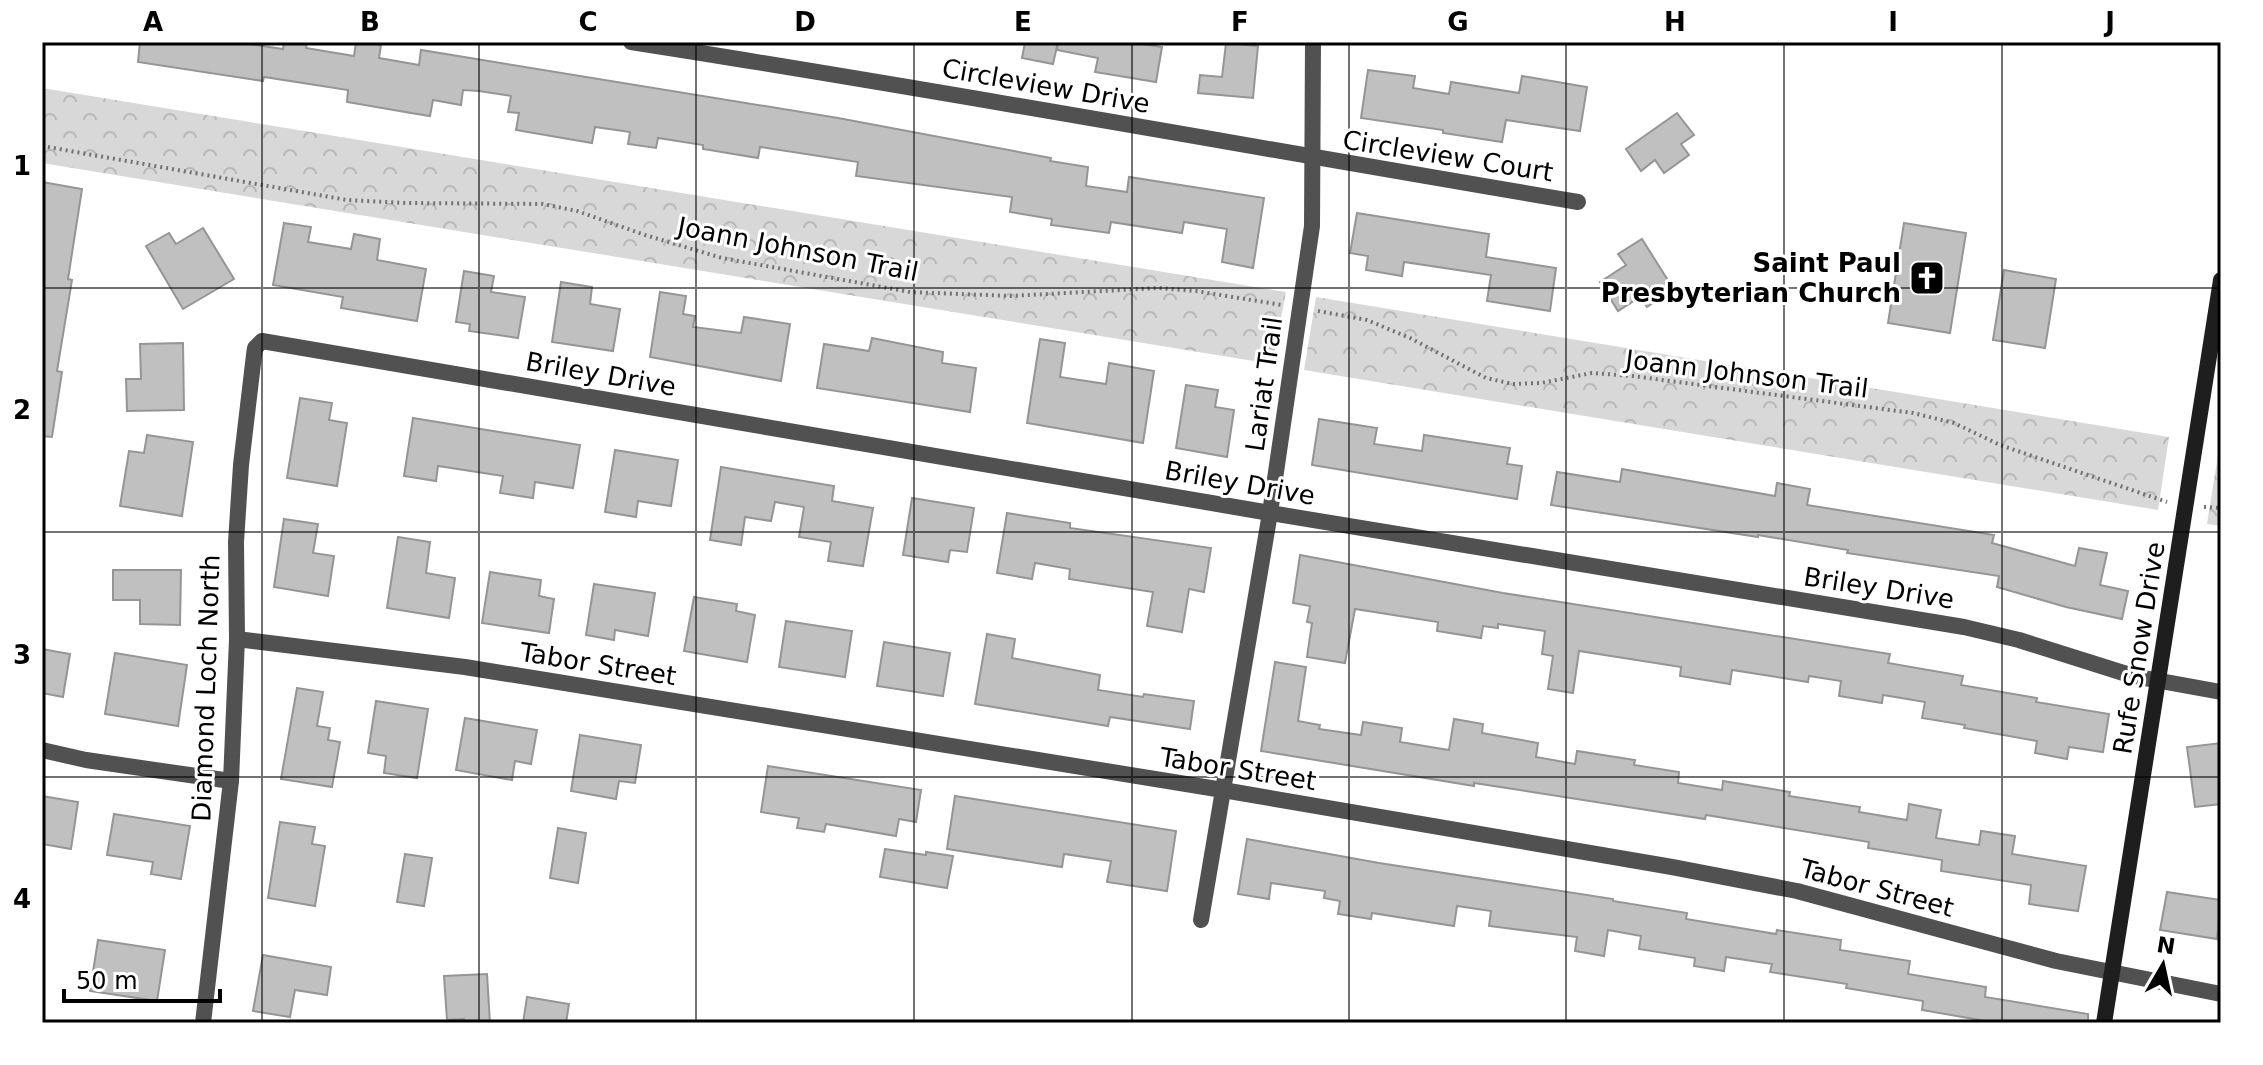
<svg xmlns="http://www.w3.org/2000/svg" width="2263" height="1065" font-family="'DejaVu Sans',sans-serif">
  <style>
    .park { fill: url(#park-crowns) }
    .building { fill: #c0c0c0; stroke: #959595; stroke-width: 2 }
    .lines { fill: none; stroke-linecap: round; stroke-linejoin: round }
    .path { stroke: #737373; stroke-width: 4; stroke-dasharray: 2 4; stroke-linecap: butt }
    .minor { stroke: #515151; stroke-width: 16 }
    .tertiary { stroke: #515151; stroke-width: 16 }
    .secondary { stroke: #1e1e1e; stroke-width: 16 }
    .grid { fill: none; stroke: #000; stroke-width: 2; stroke-opacity: 0.55 }
    .labels { text-anchor: middle; stroke-width: 6; stroke-linejoin: round; paint-order: stroke }
    .street-label { font-size: 26px; fill: #000; stroke: #fff }
    .poi-label { font-size: 26px; font-weight: bold; fill: #000; stroke: #fff; text-anchor: end }
    .neatline { fill: none; stroke: #000; stroke-width: 3 }
    .grid-label { font-size: 26px; text-anchor: middle; font-weight: bold; fill: #000 }
  </style>
  <defs>
    <pattern id="park-crowns" width="20" height="18" patternUnits="userSpaceOnUse" patternTransform="scale(2)"><rect width="20" height="18" fill="#d8d8d8"/><path d="M2 6a3 3 0 1 1 6 0M12 15a3 3 0 1 1 6 0" fill="none" stroke="#b8b8b8"/></pattern>
  </defs>
  <rect width="100%" height="100%" fill="#fff"/>
  <g class="park">
    <polygon points="42,88 1286,292 1272,364 42,163"/>
    <polygon points="1316,297 2169,437 2158,510 1304,370"/>
    <polygon points="2219,449 2221,449 2221,526 2207,524"/>
  </g>
  <g class="building">
    <polygon points="140,42 235,42 283,49 284,42 307,42 306,48 354,56 356,42 364,42 381,45 379,58 419,65 421,50 838,118 1051,158 1050,161 1088,167 1086,186 1127,192 1129,177 1264,198 1253,268 1222,262 1227,229 1184,222 1182,233 1111,222 1109,233 1051,225 1052,219 1010,212 1012,197 856,176 858,162 760,147 758,158 703,149 703,145 658,138 656,148 628,144 630,132 595,127 592,143 516,130 519,113 508,112 511,96 479,91 463,90 461,105 433,100 430,116 411,113 347,102 348,90 264,77 263,81 138,62"/>
    <polygon points="1025,42 1058,42 1053,64 1022,58"/>
    <polygon points="1058,42 1129,42 1162,47 1156,82 1095,72 1098,58 1057,50"/>
    <polygon points="1226,43 1258,46 1253,98 1198,93 1200,75 1222,77"/>
    <polygon points="1368,70 1415,76 1413,88 1449,94 1451,82 1519,93 1522,76 1587,87 1580,131 1506,120 1502,142 1443,133 1443,130 1361,118"/>
    <polygon points="1677,113 1694,135 1681,144 1689,155 1664,173 1655,160 1641,171 1626,149"/>
    <polygon points="42,182 82,189 68,279 72,280 57,371 62,372 52,437 42,436"/>
    <polygon points="1357,213 1489,234 1486,257 1556,268 1550,311 1487,301 1491,275 1404,262 1402,276 1366,270 1368,256 1350,253"/>
    <polygon points="284,223 311,227 308,242 351,249 354,234 380,239 377,260 426,269 417,321 341,308 343,297 273,285"/>
    <polygon points="1904,223 1966,233 1950,333 1888,323"/>
    <polygon points="203,228 234,279 183,309 146,246 169,233 176,244"/>
    <polygon points="1642,239 1674,290 1647,307 1640,297 1618,311 1600,282 1626,265 1618,254"/>
    <polygon points="2004,270 2056,279 2045,348 1993,340"/>
    <polygon points="464,271 494,276 491,292 525,297 518,338 469,331 470,324 456,322"/>
    <polygon points="561,282 592,287 590,304 620,309 613,351 552,342"/>
    <polygon points="660,292 686,296 683,314 695,316 693,327 741,333 744,317 790,324 781,381 650,357"/>
    <polygon points="872,338 943,352 942,363 976,368 970,412 817,388 824,344 869,351"/>
    <polygon points="1040,339 1065,343 1060,377 1106,384 1109,363 1154,371 1143,443 1027,423"/>
    <polygon points="183,343 184,410 127,411 126,379 141,379 140,344"/>
    <polygon points="1186,385 1218,390 1215,407 1234,410 1227,457 1176,448"/>
    <polygon points="300,398 332,403 329,420 347,423 337,486 287,478"/>
    <polygon points="413,418 580,445 573,488 535,482 533,498 500,493 503,476 438,466 436,481 404,476"/>
    <polygon points="1319,419 1377,428 1374,444 1422,451 1424,435 1510,448 1507,464 1522,466 1517,499 1312,465"/>
    <polygon points="147,435 193,442 182,516 120,506 129,451 144,453"/>
    <polygon points="615,450 678,460 671,506 638,501 636,517 605,512"/>
    <polygon points="721,467 834,486 832,501 873,508 863,566 828,561 831,542 799,537 804,507 775,502 771,521 745,517 741,545 710,540"/>
    <polygon points="1622,469 1775,496 1777,483 1810,489 1807,505 1994,535 1992,543 2075,566 2079,548 2107,553 2100,585 2128,591 2122,619 2066,607 1997,587 1999,576 1847,553 1848,550 1758,535 1758,537 1551,505 1557,472 1620,482"/>
    <polygon points="912,498 974,508 967,552 950,550 948,562 903,555"/>
    <polygon points="1007,513 1070,523 1070,528 1211,548 1204,592 1189,589 1182,632 1147,626 1153,592 1069,579 1070,569 1035,563 1032,579 997,573"/>
    <polygon points="284,519 318,524 313,553 334,556 328,596 274,587"/>
    <polygon points="398,537 430,542 426,573 455,578 449,618 387,608"/>
    <polygon points="1300,555 1503,593 1890,654 1888,663 1963,676 1961,685 2037,698 2036,702 2109,714 2103,752 2069,747 2067,759 2035,753 2037,741 1964,728 1965,725 1922,718 1925,702 1883,695 1882,703 1839,696 1841,681 1809,676 1808,682 1732,670 1730,684 1680,676 1681,667 1579,651 1573,693 1548,689 1553,656 1542,654 1545,631 1498,624 1498,628 1483,626 1481,638 1437,631 1438,622 1355,609 1345,663 1307,657 1312,623 1307,622 1310,606 1293,603"/>
    <polygon points="113,570 181,570 180,625 140,624 140,600 113,600"/>
    <polygon points="490,572 541,580 539,596 554,599 549,633 482,623"/>
    <polygon points="594,584 655,593 648,636 615,630 614,640 586,635"/>
    <polygon points="694,597 737,604 736,611 755,615 747,662 684,651"/>
    <polygon points="786,621 852,631 845,677 779,667"/>
    <polygon points="987,634 1015,639 1012,658 1100,675 1098,690 1143,697 1144,694 1194,701 1190,729 1110,717 1108,726 975,704"/>
    <polygon points="884,642 950,653 943,696 877,686"/>
    <polygon points="42,649 70,654 63,697 42,693"/>
    <polygon points="115,653 187,665 178,726 105,714"/>
    <polygon points="1275,662 1306,667 1298,721 1320,725 1319,729 1361,735 1363,722 1402,728 1400,742 1449,750 1454,719 1483,724 1482,733 1538,743 1536,757 1575,764 1577,751 1635,760 1634,765 1679,772 1678,783 1722,790 1723,781 1790,792 1789,796 1860,807 1859,812 1907,820 1909,804 1941,810 1936,838 1979,845 1981,831 2015,836 2012,854 2086,866 2078,911 2029,904 2031,885 1941,871 1942,860 1868,848 1869,842 1706,815 1705,819 1474,783 1474,786 1261,751"/>
    <polygon points="297,688 323,692 317,726 330,728 328,740 340,742 332,787 281,779"/>
    <polygon points="376,701 428,709 417,778 384,773 386,756 368,753"/>
    <polygon points="465,718 537,730 531,764 515,761 512,780 456,770"/>
    <polygon points="580,735 641,745 635,783 619,781 616,799 571,791"/>
    <polygon points="2221,743 2221,804 2195,807 2187,747"/>
    <polygon points="768,766 921,790 916,822 899,819 896,836 826,824 824,832 797,828 799,818 761,812"/>
    <polygon points="42,796 78,802 71,849 42,844"/>
    <polygon points="955,796 1176,831 1167,891 1107,882 1111,861 1064,854 1062,867 947,849"/>
    <polygon points="114,814 190,826 181,879 151,874 153,862 107,855"/>
    <polygon points="280,822 315,827 312,844 325,846 315,906 268,898"/>
    <polygon points="558,828 586,833 578,883 550,878"/>
    <polygon points="1247,839 1379,863 1613,899 1613,901 1687,913 1686,919 1776,934 1777,930 1841,940 1840,950 1910,961 1908,974 1986,987 1985,997 2088,1014 2088,1023 1997,1023 1922,1010 1923,1001 1846,988 1847,984 1770,972 1772,964 1726,957 1724,971 1694,966 1695,958 1639,949 1641,936 1608,930 1604,956 1575,951 1577,937 1489,926 1491,911 1457,906 1454,926 1372,913 1371,919 1338,914 1340,901 1324,898 1325,891 1271,883 1269,899 1238,894"/>
    <polygon points="885,849 926,855 926,852 953,856 947,888 880,877"/>
    <polygon points="405,854 432,858 424,906 397,902"/>
    <polygon points="2167,892 2221,900 2217,939 2160,930"/>
    <polygon points="98,940 165,950 157,1001 90,991"/>
    <polygon points="263,955 331,967 327,995 295,990 290,1017 253,1011"/>
    <polygon points="487,974 490,1023 464,1023 464,1019 447,1020 444,976"/>
    <polygon points="527,997 569,1004 566,1023 523,1023"/>
  </g>
  <g class="lines">
    <g class="path">
      <polyline points="42,146 347,200 406,203 543,204 577,211 645,235 722,258 910,292 1010,296 1158,288 1196,291 1282,305"/>
      <polyline points="1318,311 1367,320 1410,338 1486,378 1513,384 1541,383 1592,373 1632,376 1913,413 1954,423 2000,445 2167,502"/>
      <polyline points="2204,507 2221,508"/>
    </g>
    <g class="minor">
      <path d="M631,42C947,91 1262,149 1578,202"/>
      <polyline points="237,639 465,667 1223,790 1672,867 1797,891 2056,961 2221,994"/>
      <polyline points="42,750 86,760 231,781"/>
      <polyline points="203,1023 231,781 237,639 236,542 241,465 254,355 255,348 262,341 1270,513 1201,920"/>
    </g>
    <polyline class="tertiary" points="1313,42 1312,226 1270,513 1964,627 2019,640 2133,676 2221,692"/>
    <polyline class="secondary" points="2104,1023 2221,280"/>
  </g>
  <path class="grid" d="M262,42V1023M479,42V1023M696,42V1023M914,42V1023M1132,42V1023M1349,42V1023M1566,42V1023M1784,42V1023M2002,42V1023M42,288H2221M42,532H2221M42,777H2221"/>
  <defs>
    <symbol id="church-square" viewBox="-11 -11 22 22"><rect x="-9" y="-9" width="18" height="18" rx="4" fill="#000" stroke="#fff"/><path d="M-1.2-6h2.4v3.5h3.3v2.4h-3.3V6h-2.4V-.1h-3.3v-2.4h3.3Z" fill="#fff"/></symbol>
  </defs>
  <g fill-rule="evenodd">
    <use href="#church-square" x="1907" y="258" width="40" height="40"/>
  </g>
  <g class="labels">
    <g class="street-label">
      <text transform="translate(1046 86) rotate(10)" y="9">Circleview Drive</text>
      <text transform="translate(1448 156) rotate(9)" y="9">Circleview Court</text>
      <text transform="translate(798 249) rotate(11)" y="9">Joann Johnson Trail</text>
      <text transform="translate(601 374) rotate(10)" y="9">Briley Drive</text>
      <text transform="translate(1747 374) rotate(7)" y="9">Joann Johnson Trail</text>
      <text transform="translate(1264 384) rotate(-82)" y="9">Lariat Trail</text>
      <text transform="translate(1240 483) rotate(10)" y="9">Briley Drive</text>
      <text transform="translate(1879 588) rotate(9)" y="9">Briley Drive</text>
      <text transform="translate(2139 648) rotate(-81)" y="9">Rufe Snow Drive</text>
      <text transform="translate(598 664) rotate(9)" y="9">Tabor Street</text>
      <text transform="translate(206 688) rotate(-88)" y="9">Diamond Loch North</text>
      <text transform="translate(1238 769) rotate(9)" y="9">Tabor Street</text>
      <text transform="translate(1877 888) rotate(15)" y="9">Tabor Street</text>
    </g>
    <g class="poi-label">
      <text x="1901" y="272">Saint Paul<tspan x="1901" dy="30">Presbyterian Church</tspan></text>
    </g>
  </g>
  <rect width="2263" height="1065" fill="none" stroke="#ffffff" stroke-width="88"/>
  <g transform="translate(2163 965) rotate(9)" stroke="#ffffff" stroke-width="6" paint-order="stroke">
  <path d="M0-6L14 30L0 20L-14 30Z" fill="#000000"/>
  <text y="-12" font-size="22" font-weight="bold" text-anchor="middle" fill="#000000">N</text>
  </g>
  <path d="M64 989v12h156v-12" fill="none" stroke="#000000" stroke-width="4"/>
  <text x="76" y="989" font-size="24" fill="#000000" stroke="#ffffff" stroke-width="6" paint-order="stroke">50 m</text>
  <rect x="44" y="44" width="2175" height="977" class="neatline"/>
  <g class="grid-label">
    <text x="153" y="31">A</text>
    <text x="370" y="31">B</text>
    <text x="588" y="31">C</text>
    <text x="805" y="31">D</text>
    <text x="1023" y="31">E</text>
    <text x="1240" y="31">F</text>
    <text x="1458" y="31">G</text>
    <text x="1675" y="31">H</text>
    <text x="1893" y="31">I</text>
    <text x="2110" y="31">J</text>
    <text x="22" y="175">1</text>
    <text x="22" y="419">2</text>
    <text x="22" y="664">3</text>
    <text x="22" y="908">4</text>
  </g>
</svg>
